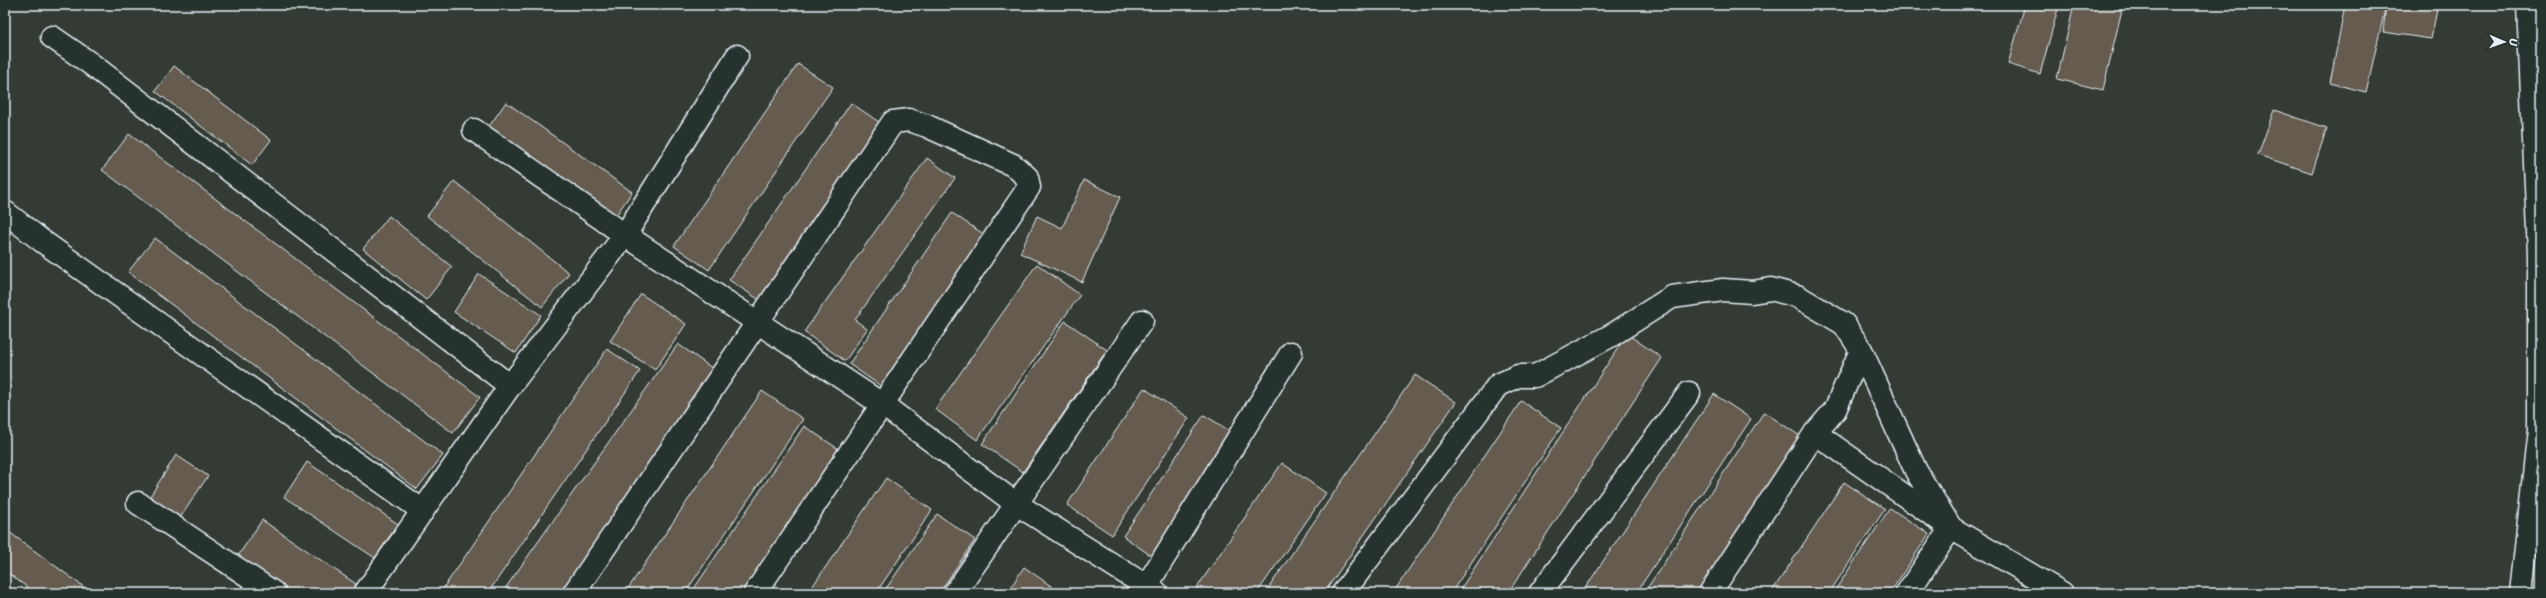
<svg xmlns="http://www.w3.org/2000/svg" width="2546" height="598" font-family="Sriracha,sans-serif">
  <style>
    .building { fill: #655b50; stroke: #e8f1f8 }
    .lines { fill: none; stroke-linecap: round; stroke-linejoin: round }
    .minor-casing { stroke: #e8f1f8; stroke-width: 25 }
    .minor { stroke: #26332d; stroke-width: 22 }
  </style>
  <rect width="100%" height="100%" fill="#333b34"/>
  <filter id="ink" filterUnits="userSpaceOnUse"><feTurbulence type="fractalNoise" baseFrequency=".025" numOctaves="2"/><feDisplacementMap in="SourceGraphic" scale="8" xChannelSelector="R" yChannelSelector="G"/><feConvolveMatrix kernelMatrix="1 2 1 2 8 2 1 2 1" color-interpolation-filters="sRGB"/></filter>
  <g filter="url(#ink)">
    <g class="building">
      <polygon points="2025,5 2059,5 2040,74 2008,64"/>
      <polygon points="2074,5 2123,5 2103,90 2057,79"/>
      <polygon points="2345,5 2386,5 2366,92 2330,83"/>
      <polygon points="2386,5 2438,5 2431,39 2383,32"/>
      <polygon points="798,64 833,87 709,270 674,246"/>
      <polygon points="174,66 271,140 252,165 155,91"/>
      <polygon points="506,102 632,192 612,221 486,131"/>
      <polygon points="851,103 882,124 761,301 729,280"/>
      <polygon points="2274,110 2327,128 2312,173 2258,155"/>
      <polygon points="129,134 480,397 453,433 102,170"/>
      <polygon points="927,158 955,178 855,320 867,329 845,361 804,332"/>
      <polygon points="1084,180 1120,197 1082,282 1020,253 1037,216 1062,228"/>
      <polygon points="454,181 569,273 542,307 427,216"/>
      <polygon points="952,213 991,239 888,391 849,364"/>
      <polygon points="389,216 452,267 426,300 363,249"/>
      <polygon points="155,238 443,455 417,489 128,272"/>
      <polygon points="1037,264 1080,295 977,440 935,409"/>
      <polygon points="479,274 541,315 516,353 454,312"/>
      <polygon points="641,294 686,324 655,370 610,341"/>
      <polygon points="1065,321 1107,350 1023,472 982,444"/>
      <polygon points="1627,334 1662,358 1508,593 1458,593"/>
      <polygon points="678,344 716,371 560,593 502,593"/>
      <polygon points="607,349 640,371 488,593 440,593"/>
      <polygon points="1415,375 1456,402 1324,593 1265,593"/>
      <polygon points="1144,388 1189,418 1112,535 1067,505"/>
      <polygon points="762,391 803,419 685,593 625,593"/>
      <polygon points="1714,394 1751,419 1636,593 1582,593"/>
      <polygon points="1521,401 1561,428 1451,593 1393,593"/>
      <polygon points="1764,412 1803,438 1701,593 1644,593"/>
      <polygon points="1204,415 1235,434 1153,557 1123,536"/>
      <polygon points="804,426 843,452 747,593 691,593"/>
      <polygon points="176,455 208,476 180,518 149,498"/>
      <polygon points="307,462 398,524 375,558 284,497"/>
      <polygon points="1282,463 1326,493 1257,593 1202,593 1196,589"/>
      <polygon points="886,478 932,510 876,593 808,593"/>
      <polygon points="1844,482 1885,509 1829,593 1771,593"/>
      <polygon points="1890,508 1929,534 1890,593 1833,593"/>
      <polygon points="937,514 975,540 939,593 883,593"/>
      <polygon points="262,520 356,584 351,593 292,593 238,556"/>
      <polygon points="5,529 92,593 35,593 5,571"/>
      <polygon points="1024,567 1061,593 1007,593"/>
    </g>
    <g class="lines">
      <defs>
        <g id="minor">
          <polyline points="52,37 91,64 510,386"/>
          <polyline points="474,130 625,235 737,56"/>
          <polyline points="5,212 42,241 423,511"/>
          <polyline points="1861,350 1916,471 1951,528 1907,593"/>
          <polyline points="1815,433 1951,528 2062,593"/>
          <polyline points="138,503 274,593"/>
          <polyline points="365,593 510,386 625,235 883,405 1015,503 1157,593"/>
          <polyline points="574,593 893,122 909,120 927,126 1013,165 1027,177 1029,187 755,593"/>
          <polyline points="955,593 1142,321"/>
          <polyline points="1142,593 1291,353"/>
          <polyline points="1343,593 1498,385 1518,376 1535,376 1612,335 1672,297 1723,290 1752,292 1771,289 1797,296 1844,324 1861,350 1835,410 1815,433 1710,593"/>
          <polyline points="1540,593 1689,393"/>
          <polyline points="2521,593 2539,429 2539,254 2528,5"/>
        </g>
      </defs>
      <use href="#minor" class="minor-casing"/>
      <use href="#minor" class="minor"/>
    </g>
  </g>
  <rect width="2546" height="598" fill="none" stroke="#26332d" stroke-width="20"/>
  <rect x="10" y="10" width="2526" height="578" fill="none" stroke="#e8f1f8" stroke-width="1.5" filter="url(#ink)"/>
  <g transform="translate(2504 42) rotate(92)" stroke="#26332d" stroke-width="3" paint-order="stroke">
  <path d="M0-3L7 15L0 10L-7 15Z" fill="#e8f1f8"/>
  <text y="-6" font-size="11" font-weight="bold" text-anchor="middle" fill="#e8f1f8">U</text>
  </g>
</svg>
